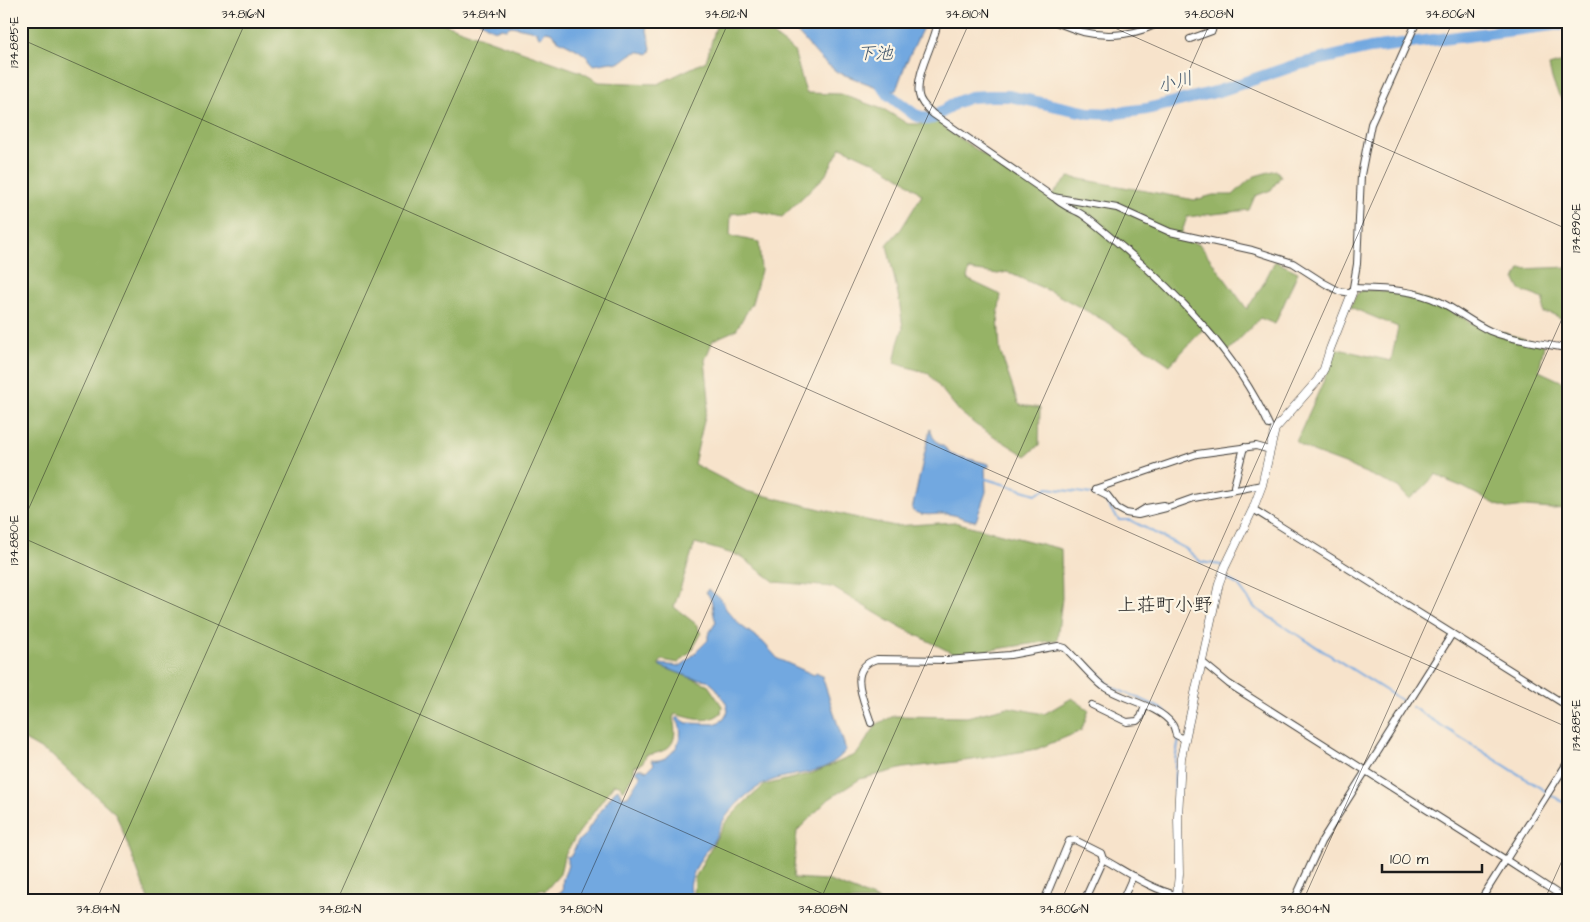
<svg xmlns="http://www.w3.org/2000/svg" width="1590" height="922" font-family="'Architects Daughter','Klee One',sans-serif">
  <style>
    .forest { fill: #96b366; stroke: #596841 }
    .water { fill: #72a8e0; stroke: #47627e }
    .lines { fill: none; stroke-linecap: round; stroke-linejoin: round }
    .stream { stroke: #72a8e0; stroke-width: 2 }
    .river { stroke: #72a8e0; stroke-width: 12 }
    .minor-casing { stroke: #3d3a36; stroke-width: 8 }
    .tertiary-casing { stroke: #3d3a36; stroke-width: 9 }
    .minor { stroke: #fff; stroke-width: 6 }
    .tertiary { stroke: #fff; stroke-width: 8 }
    .ticks { fill: none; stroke: #1c1c1c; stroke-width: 1; stroke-opacity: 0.45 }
    .labels { text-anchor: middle; stroke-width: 4.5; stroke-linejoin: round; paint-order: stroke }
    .water-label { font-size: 18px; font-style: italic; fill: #3e546a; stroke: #fcf5e5 }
    .quarter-label { font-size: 19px; fill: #1c1c1c; stroke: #fcf5e5 }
    .neatline { fill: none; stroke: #1c1c1c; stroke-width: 2 }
    .ticks-label { font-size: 12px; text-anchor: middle; fill: #1c1c1c }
  </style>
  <rect width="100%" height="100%" fill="#fcf5e5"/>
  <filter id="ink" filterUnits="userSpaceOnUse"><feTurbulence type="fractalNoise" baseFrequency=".02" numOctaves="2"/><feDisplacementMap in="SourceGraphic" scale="10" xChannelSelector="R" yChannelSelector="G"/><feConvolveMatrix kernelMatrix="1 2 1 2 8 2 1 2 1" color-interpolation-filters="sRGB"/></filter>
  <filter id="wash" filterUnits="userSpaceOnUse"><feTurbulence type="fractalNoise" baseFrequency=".0096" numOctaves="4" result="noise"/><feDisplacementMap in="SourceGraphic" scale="20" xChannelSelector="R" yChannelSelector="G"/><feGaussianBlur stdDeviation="1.12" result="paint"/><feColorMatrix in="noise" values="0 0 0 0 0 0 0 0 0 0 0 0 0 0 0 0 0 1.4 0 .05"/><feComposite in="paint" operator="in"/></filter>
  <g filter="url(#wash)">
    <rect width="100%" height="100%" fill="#f7e3cb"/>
    <g class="forest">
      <path d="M21,21H436L581,72L599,82L658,84L706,61L717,23L726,21H754L794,51L806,93L840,94L885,110L908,124H924L936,120L950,132L1049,198L1069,177L1195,200L1213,195H1233L1248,181L1255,176L1276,170L1281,176L1271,190L1255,196L1249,210L1187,217L1180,238L1200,245L1247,309L1262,286L1275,261L1298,272L1275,324L1260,318L1225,354L1204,328L1170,365L1105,321L1054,293L1007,272L998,274L969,270L967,279L1001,295L998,315L1000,351L1018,403L1020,405L1040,408L1039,445L1026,456L976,425L960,412L928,373L894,363L898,344L903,328L899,299L887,245L890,241L901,229L922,195L904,180L882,166L841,147L825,176L782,217L756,211L731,214L730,236L759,242L761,270L752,303L736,330L713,340L705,360L709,399L694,464L746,491L866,520L895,526L954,522L1061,549L1062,598L1057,640L956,655L891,622L832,587L775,582L740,556L695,543L674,607L696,624L701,634L692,650L679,663L662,660L658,665L707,684L722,706L721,713C706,725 693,718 675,714L673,718C679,743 670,752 646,755C644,762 642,764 635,766L633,775L624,790H622L620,785L614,784L575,838L564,856L560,874L545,891L540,889L527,901H149L116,814L51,755L21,738Z"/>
      <path d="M1569,60V109C1557,95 1553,85 1549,66Z"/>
      <polygon points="1569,267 1569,322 1550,313 1543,313 1544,299 1520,290 1515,280 1520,269"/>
      <polygon points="1362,290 1376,290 1412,295 1446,308 1472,323 1544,345 1539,371 1569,385 1569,508 1552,509 1525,507 1509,509 1497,505 1463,487 1448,481 1436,474 1423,488 1409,499 1398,487 1345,464 1313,452 1296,442 1328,371 1334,348 1391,361 1398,327 1350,307 1356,295"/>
      <polygon points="1072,698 1089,710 1081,731 1037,749 972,760 904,768 860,779 829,799 797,831 793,878 827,880 881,901 699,901 694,895 695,878 708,853 725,823 744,803 765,785 813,773 857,754 877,724 894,716 967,717 1008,707 1044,714"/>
    </g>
    <g class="water">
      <path d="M479,21H645L651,48L650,52L648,54C634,48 630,56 619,63L611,62L594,65L586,56L578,50L557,39L551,32L545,31L541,37H539L536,31L511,26L506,29L501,28L497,30L490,28Z"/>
      <polygon points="787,21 926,21 906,63 896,90 888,90 874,86 837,72 822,60"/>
      <path d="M930,429L933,437L939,444L943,446L953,455L989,464V467H985L986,492L976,521C966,520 958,515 948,514C936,513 922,518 912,510Z"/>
      <path d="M708,589L721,599L726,609L740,625L763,642L778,659L814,675L816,673L822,676L846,750C825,778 794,770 766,783C750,790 733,806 723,821C719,828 717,835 713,842C704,853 694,868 691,882C689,889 692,895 695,901H553L558,893L562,892C563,888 562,884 563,879C565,872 569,867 568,859L566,857L571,856L578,841L587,833L588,829L615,791L618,789L622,797L628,796L640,777V774L636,772V770L641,768L647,771L654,764L651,760C672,764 689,735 676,719L677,717L687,723L715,724L724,719L728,711L726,703L716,688L707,680L692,678L660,666V664L680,666L686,662L708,640V635L716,622C711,609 715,602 706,592Z"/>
    </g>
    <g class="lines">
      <g class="stream">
        <polyline points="983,478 1036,494 1048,488 1091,494"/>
        <polyline points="1098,495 1101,496 1119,520 1130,520 1186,549 1201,562 1221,565 1223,568"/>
        <polyline points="1225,574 1227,579 1238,585 1255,608 1404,702"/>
        <path d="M1083,659C1089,664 1095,669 1100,674C1104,678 1107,683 1111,686C1128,697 1183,708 1179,735"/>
        <polyline points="1412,707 1569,806"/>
        <polyline points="1174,840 1175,760 1179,739"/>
        <polyline points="1190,895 1202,901"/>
      </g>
      <polyline class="river" points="876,77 889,95 915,115 927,119 933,118 955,103 970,97 989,96 1009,96 1089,113 1110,114 1147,109 1219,91 1296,65 1370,48 1569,23"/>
    </g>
  </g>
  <g filter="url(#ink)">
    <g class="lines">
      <defs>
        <g id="minor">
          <path d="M938,21C935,43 915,73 919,95C920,103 928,109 933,114L1053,197L1117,208L1170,232L1252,250L1293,263L1324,283L1339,291L1352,293L1357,264L1361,175L1371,124L1417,21"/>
          <path d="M1053,21C1063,25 1073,29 1083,32C1109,38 1139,35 1162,21"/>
          <polyline points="1190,39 1212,31 1214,21"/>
          <path d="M1054,197C1061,206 1074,209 1083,215C1093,222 1103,231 1113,239C1175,290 1235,351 1269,425"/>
          <path d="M1353,288C1383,289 1412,289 1440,302C1457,310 1472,323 1490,331C1514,341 1543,343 1569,349"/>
          <polyline points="1234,486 1244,447"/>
          <polyline points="1095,489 1197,454 1256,446 1270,450"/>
          <polyline points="1095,489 1107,495 1117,508 1126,513 1138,515 1166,508 1194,498 1262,485"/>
          <polyline points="1253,509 1569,707"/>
          <polyline points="1136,514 1146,508 1164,505"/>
          <polyline points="1201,661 1229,684 1506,860 1566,899"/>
          <polyline points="1092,705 1127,722 1137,721 1141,717 1145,706"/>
          <path d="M871,723C865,702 845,668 877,659L947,660L1010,655L1058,646L1065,648C1077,659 1092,678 1104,687C1123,700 1158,705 1172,724C1174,726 1175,731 1176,735L1184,739"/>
          <path d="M1044,901L1069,841L1075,840L1101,853L1103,859C1125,871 1152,890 1177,895"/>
          <polyline points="1084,901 1103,859"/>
          <polyline points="1122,901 1133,876"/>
          <polyline points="1162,901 1166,892"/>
          <polyline points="1294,901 1321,842 1452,634"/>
          <polyline points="1480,901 1569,760"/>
        </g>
        <polyline id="tertiary" points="1189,901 1177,895 1179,874 1178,817 1181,758 1219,583 1225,567 1253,509 1262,485 1275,429 1317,381 1324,369 1330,349 1352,293"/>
      </defs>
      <use href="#minor" class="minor-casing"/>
      <use href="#tertiary" class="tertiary-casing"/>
      <use href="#minor" class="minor"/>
      <use href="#tertiary" class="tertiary"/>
    </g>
  </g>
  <path class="ticks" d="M1099,21L1569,230M21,39L1569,728M21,526L246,21M21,537L839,901M96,901L487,21M337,901L729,21M578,901L970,21M820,901L1211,21M1061,901L1453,21M1303,901L1569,303M1544,901L1569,845"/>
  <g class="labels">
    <g class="water-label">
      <text x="875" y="59">下池</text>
      <text transform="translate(1175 82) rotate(-15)" y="6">小川</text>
    </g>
    <g class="quarter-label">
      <text x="1165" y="611">上荘町小野</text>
    </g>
  </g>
  <rect width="1590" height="922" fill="none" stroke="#fcf5e5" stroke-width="55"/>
  <path d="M1382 864v8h100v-8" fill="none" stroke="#1c1c1c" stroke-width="2.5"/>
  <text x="1390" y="864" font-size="15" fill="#1c1c1c" stroke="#fcf5e5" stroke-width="4" paint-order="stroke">100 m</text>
  <rect x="28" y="28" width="1534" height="866" class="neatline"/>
  <g class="ticks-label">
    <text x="243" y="18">34.816°N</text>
    <text x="484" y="18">34.814°N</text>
    <text x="726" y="18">34.812°N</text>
    <text x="967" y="18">34.810°N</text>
    <text x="1209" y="18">34.808°N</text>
    <text x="1450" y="18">34.806°N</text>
    <text transform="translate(14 42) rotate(-90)" y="4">134.885°E</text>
    <text transform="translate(1576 228) rotate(-90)" y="4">134.890°E</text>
    <text transform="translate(14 540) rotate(-90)" y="4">134.880°E</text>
    <text transform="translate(1576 725) rotate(-90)" y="4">134.885°E</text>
    <text x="98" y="913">34.814°N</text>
    <text x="340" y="913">34.812°N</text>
    <text x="581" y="913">34.810°N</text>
    <text x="823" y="913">34.808°N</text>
    <text x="1064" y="913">34.806°N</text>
    <text x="1305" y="913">34.804°N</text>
  </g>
</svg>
